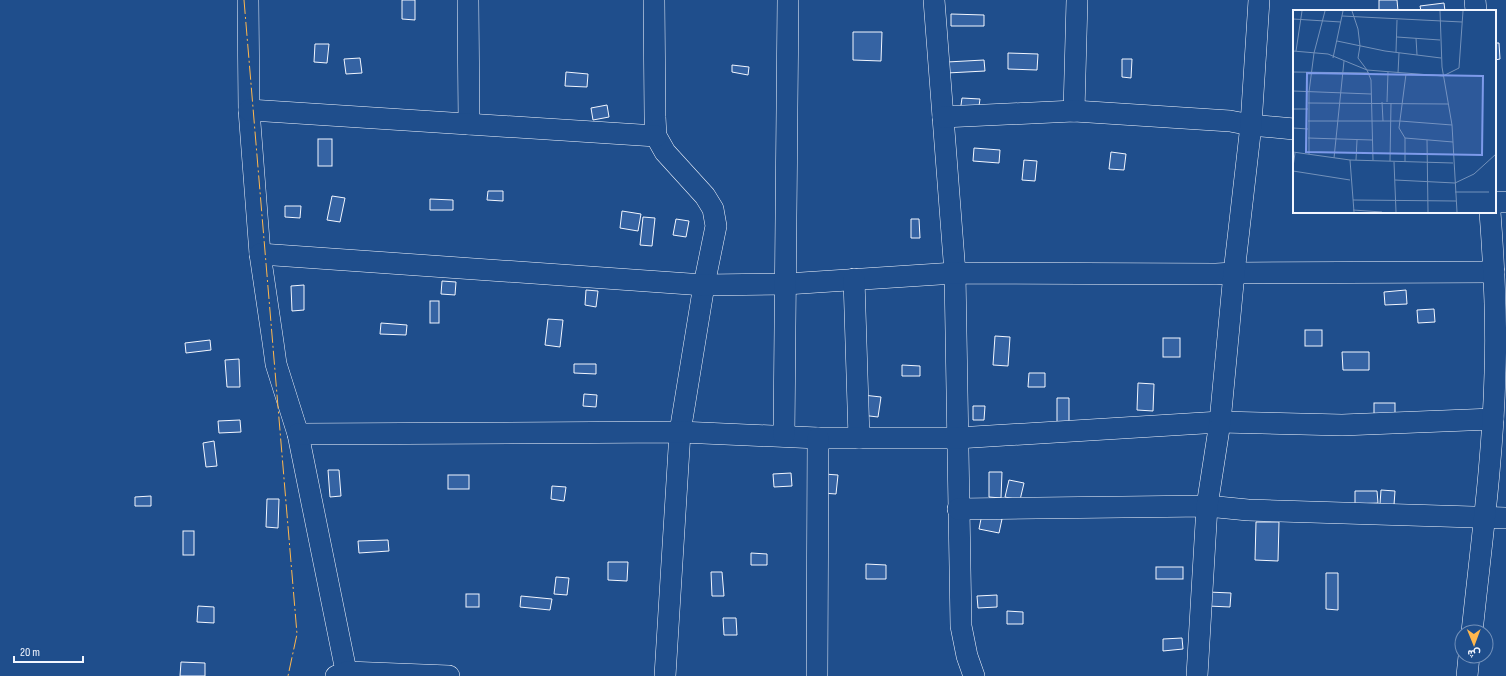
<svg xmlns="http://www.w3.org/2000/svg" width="1506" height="676" font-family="'Sofia Sans Condensed',Vazirmatn,sans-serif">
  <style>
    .building { fill: #3563a3; stroke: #f2f6ff }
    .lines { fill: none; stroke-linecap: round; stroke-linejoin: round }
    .street-casing { stroke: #f2f6ff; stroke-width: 22 }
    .street { stroke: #1f4e8c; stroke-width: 21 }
    .power { stroke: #ffb74d; stroke-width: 1; stroke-dasharray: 14 3 2 3; stroke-linecap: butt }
    .inset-road { fill: none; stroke: #7391ba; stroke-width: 1 }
    .view { fill: #7d9aea; fill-opacity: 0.15; stroke: #7d9aea; stroke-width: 2 }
    .inset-edge { fill: none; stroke: #f2f6ff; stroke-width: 2 }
  </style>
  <rect width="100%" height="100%" fill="#1f4e8c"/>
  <g class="building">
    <polygon points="402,0 415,0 415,20 402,19"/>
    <polygon points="1379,0 1397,0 1398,11 1379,11"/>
    <polygon points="1444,3 1445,11 1421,11 1420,6"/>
    <polygon points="951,14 984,15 984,26 951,26"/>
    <polygon points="853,32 882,32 881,61 853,60"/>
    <polygon points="1495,43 1499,43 1500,59 1495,60"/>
    <polygon points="315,44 329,44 327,63 314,62"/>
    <polygon points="1008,53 1038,54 1037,70 1008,69"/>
    <polygon points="360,58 362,73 346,74 344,59"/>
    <polygon points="1122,59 1132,59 1131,78 1122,77"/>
    <polygon points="984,60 985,71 947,73 947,62"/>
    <polygon points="732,65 749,67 748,75 732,72"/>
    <polygon points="566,72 588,74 587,87 565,86"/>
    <polygon points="962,98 980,99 978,113 960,112"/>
    <polygon points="607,105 609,117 593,120 591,108"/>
    <rect x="318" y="139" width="14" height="27"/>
    <polygon points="974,148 1000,150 999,163 973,161"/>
    <polygon points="1111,152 1126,154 1124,170 1109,169"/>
    <polygon points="1024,160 1037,161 1035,181 1022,180"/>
    <polygon points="488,191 503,191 503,201 487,200"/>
    <polygon points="332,196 345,198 340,222 327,220"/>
    <polygon points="430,199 453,200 453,210 430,210"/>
    <polygon points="285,206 301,206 300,218 285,217"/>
    <polygon points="622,211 641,214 638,231 620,228"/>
    <polygon points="643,217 655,218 652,246 640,245"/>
    <polygon points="676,219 689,221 686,237 673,235"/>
    <polygon points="911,219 919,219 920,238 911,238"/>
    <polygon points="442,281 456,282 455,295 441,294"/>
    <polygon points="304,285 304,310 292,311 291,286"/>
    <polygon points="586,290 598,291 596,307 585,305"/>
    <polygon points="1406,290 1407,304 1385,305 1384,292"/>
    <rect x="430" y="301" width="9" height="22"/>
    <polygon points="1434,309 1435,322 1418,323 1417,310"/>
    <polygon points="548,319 563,320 560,347 545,345"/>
    <polygon points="381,323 407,325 406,335 380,334"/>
    <rect x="1305" y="330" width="17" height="16"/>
    <polygon points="995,336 1010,337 1008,366 993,365"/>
    <rect x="1163" y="338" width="17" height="19"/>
    <polygon points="210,340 211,350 186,353 185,343"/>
    <polygon points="1342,352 1369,352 1369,370 1343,370"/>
    <polygon points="239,359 240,387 227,387 225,360"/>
    <polygon points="574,364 596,364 596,374 574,373"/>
    <polygon points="902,365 920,366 920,376 902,376"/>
    <polygon points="1029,373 1045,373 1045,387 1028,387"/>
    <polygon points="1138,383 1154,384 1153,411 1137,410"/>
    <polygon points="584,394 597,395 596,407 583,406"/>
    <polygon points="863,395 881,397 878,417 861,415"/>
    <polygon points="1057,398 1069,398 1069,430 1057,431"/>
    <rect x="1374" y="403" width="21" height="11"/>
    <polygon points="973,406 985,406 984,420 973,420"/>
    <polygon points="240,420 241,432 219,433 218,421"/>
    <polygon points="214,441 217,466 206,467 203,443"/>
    <polygon points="328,470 339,470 341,496 330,497"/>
    <polygon points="989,472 1002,472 1001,498 989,497"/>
    <polygon points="791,473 792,486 774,487 773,474"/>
    <polygon points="824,474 838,475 836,494 822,493"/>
    <rect x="448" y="475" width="21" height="14"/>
    <polygon points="1009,480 1024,483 1020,500 1005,497"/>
    <polygon points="552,486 566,487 564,501 551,499"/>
    <polygon points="1381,490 1395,491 1394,505 1380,504"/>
    <polygon points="1355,491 1377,491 1378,503 1355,504"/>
    <polygon points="151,496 151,506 135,506 135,497"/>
    <polygon points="267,499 279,499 278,528 266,527"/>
    <polygon points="982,514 1002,519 999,533 979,529"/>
    <polygon points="1256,522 1279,522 1278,561 1255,560"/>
    <rect x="183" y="531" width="11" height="24"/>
    <polygon points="388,540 389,551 359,553 358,541"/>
    <polygon points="751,553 767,554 767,565 751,565"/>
    <polygon points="608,562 628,562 627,581 608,580"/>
    <polygon points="866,564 886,565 886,579 866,579"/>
    <rect x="1156" y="567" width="27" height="12"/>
    <polygon points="711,572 722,572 724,596 712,596"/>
    <polygon points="1326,573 1338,573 1338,610 1326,609"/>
    <polygon points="556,577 569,578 567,595 554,594"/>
    <polygon points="1208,592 1231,593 1230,607 1208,606"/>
    <rect x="466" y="594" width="13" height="13"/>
    <polygon points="997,595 997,607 978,608 977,596"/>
    <polygon points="521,596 552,599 550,610 520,607"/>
    <polygon points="198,606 214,607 214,623 197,622"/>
    <polygon points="1007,611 1023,612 1023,624 1007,624"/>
    <polygon points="723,618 736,618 737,635 724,635"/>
    <polygon points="1182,638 1183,649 1163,651 1163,639"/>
    <polygon points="181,662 205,663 205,676 180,676"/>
  </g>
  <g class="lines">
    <defs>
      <g id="street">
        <polyline points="248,0 249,110 260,254 273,342 276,364 298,434 347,676"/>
        <polyline points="468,0 469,124"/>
        <polyline points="654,0 655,117 656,136 665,152 705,196 713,209 716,226 704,285 680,432 665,676"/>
        <polyline points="934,0 955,273 961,626 967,656 974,676"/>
        <polyline points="1475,0 1476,11"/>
        <polyline points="249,110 656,136"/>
        <polyline points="1074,111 1077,0"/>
        <polyline points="943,117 1074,111 1230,121 1251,125 1294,129"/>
        <polyline points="1495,202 1506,202"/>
        <polyline points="260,254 704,285 786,284 955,273 1216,274 1234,273 1494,272"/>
        <polyline points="854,279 859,438"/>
        <polyline points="298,434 680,432 818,438 957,438 1220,422 1342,425 1493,419"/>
        <polyline points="784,436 788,0"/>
        <polyline points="958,509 1207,506 1248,510 1506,518"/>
        <path d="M1472,632C1481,546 1493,459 1495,373C1497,319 1494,265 1490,212"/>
        <polyline points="336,676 347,672 449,676"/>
        <polyline points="817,676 818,438"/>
        <polyline points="1197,676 1207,506 1220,422 1234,273 1251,125 1259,0"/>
        <polyline points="1467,676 1469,656"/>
      </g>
    </defs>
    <use href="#street" class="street-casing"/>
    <use href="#street" class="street"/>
    <polyline class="power" points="244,0 297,634 288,676"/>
  </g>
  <g transform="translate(1293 10)">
    <rect width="203" height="203" fill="#1f4e8c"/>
    <path class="inset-road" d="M59,1L65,19L67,36L65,48L74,60L78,70L80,150M147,1L149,57L159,115L164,202M49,6L169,12M0,9L48,12M104,27L147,30M123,28L124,45M44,31L92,41L148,48M0,41L35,44L74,60L150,66L166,58L170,1M3,41L9,1M103,42L104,10M40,48L50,1M0,62L76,63M105,63L106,43M0,81L78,84M89,92L90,111M94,92L95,62M15,93L155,94M0,99H15M15,111H107L159,115M0,118L15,119M15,128L79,130M112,128L160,132M134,130L135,202M0,142L57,150L160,153M16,144V82L21,43L32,1M41,148L51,51M57,150L61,202M63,150L64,130M97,151L98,93M101,152L103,202M112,152V128L106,118L113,64M0,157L2,143M0,161L57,170M102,170L162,173L181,164L203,144M162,182H196M60,190L163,191M60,200L89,202"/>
    <path class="view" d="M14,63L190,66L189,145L13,142Z"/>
    <rect width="203" height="203" class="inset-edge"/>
  </g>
  <g transform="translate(1474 644) rotate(179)"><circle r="19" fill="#1f4e8c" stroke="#7391ba"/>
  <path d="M0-3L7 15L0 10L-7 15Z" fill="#ffb74d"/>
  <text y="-6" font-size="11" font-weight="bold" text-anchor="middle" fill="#f2f6ff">ش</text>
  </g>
  <path d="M14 656v6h69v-6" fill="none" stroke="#f2f6ff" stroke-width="2"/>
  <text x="20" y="656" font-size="12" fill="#f2f6ff" stroke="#1f4e8c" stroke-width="3" paint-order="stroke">20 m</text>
</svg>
